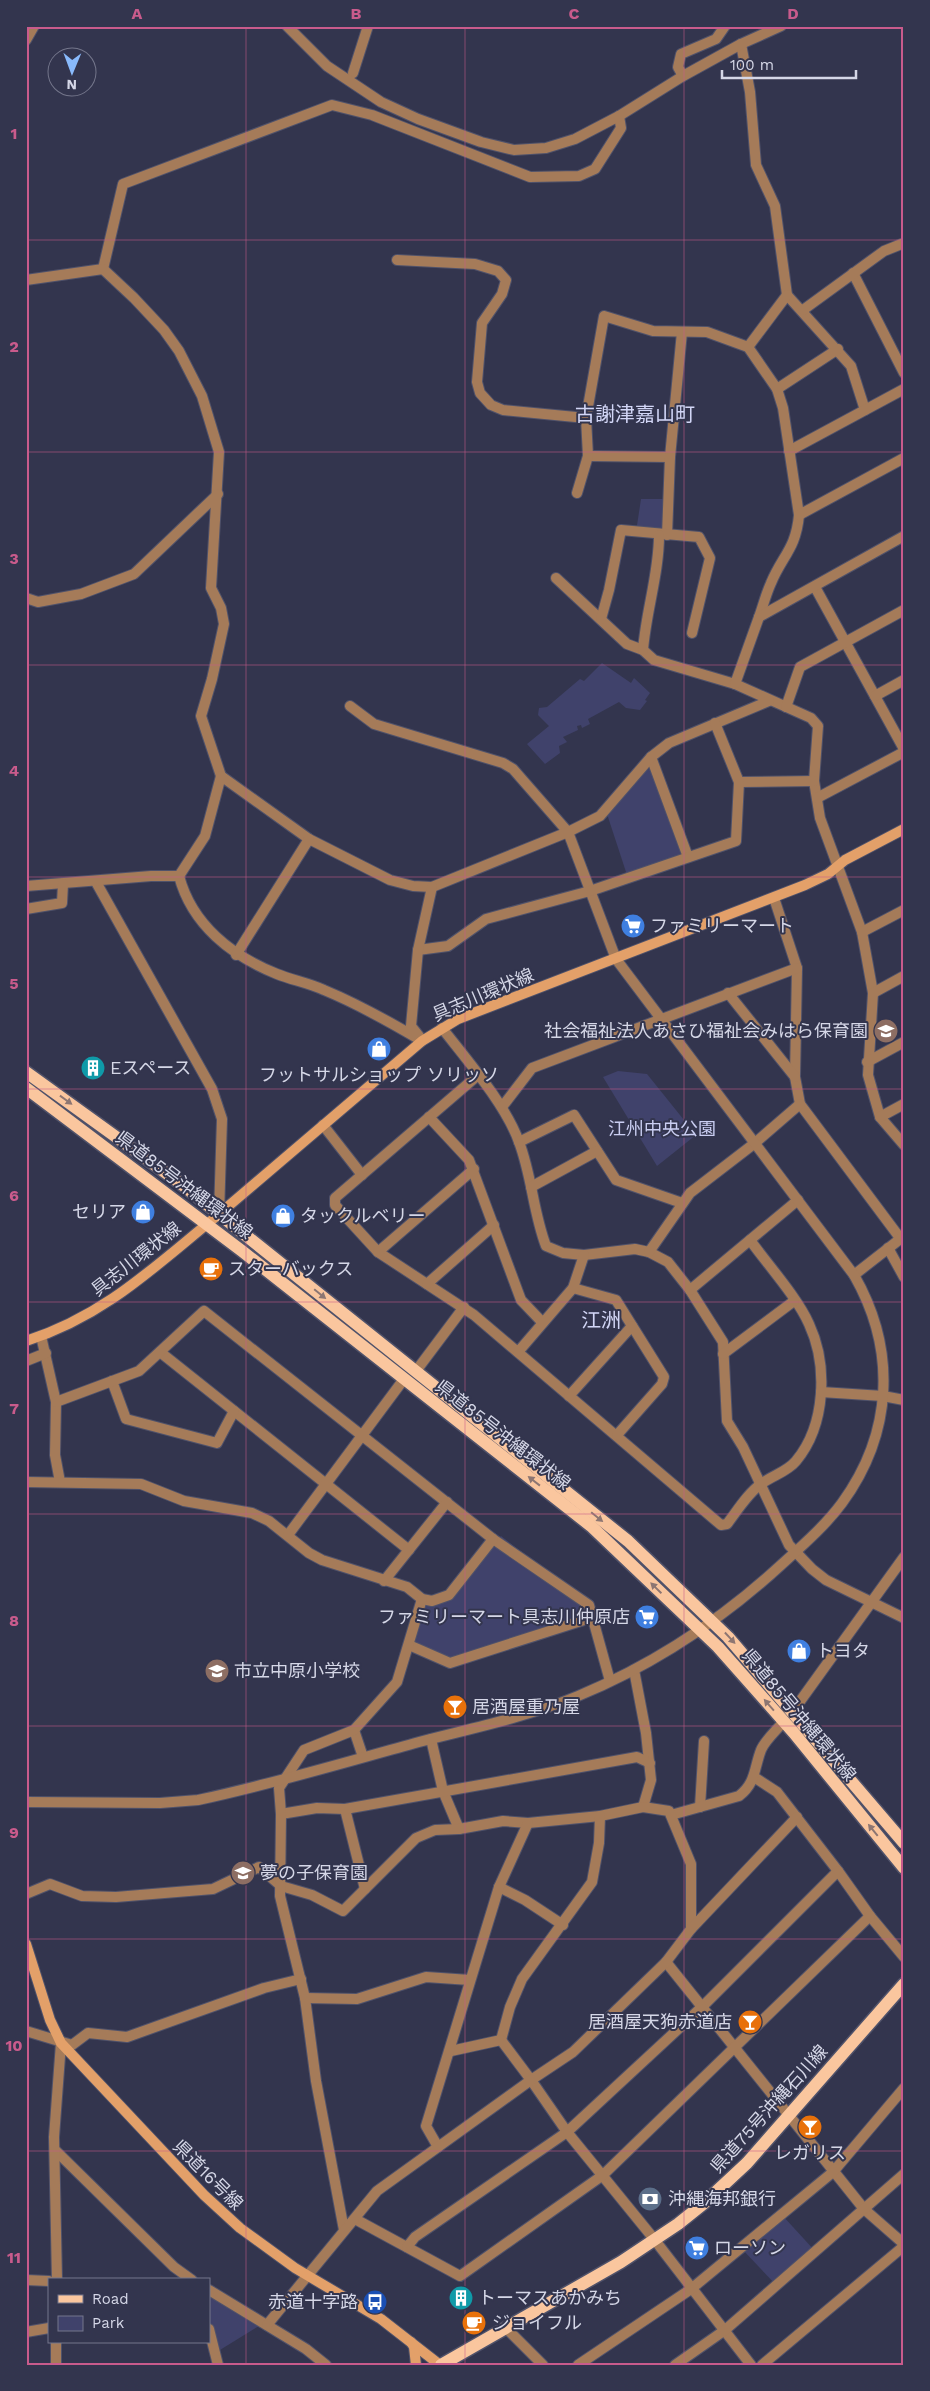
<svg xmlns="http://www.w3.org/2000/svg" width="930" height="2391" font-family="'Work Sans','Noto Sans JP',sans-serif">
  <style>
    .green { fill: #40426b }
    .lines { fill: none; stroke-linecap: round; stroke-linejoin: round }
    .minor-casing { stroke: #50526a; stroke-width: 12 }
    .tertiary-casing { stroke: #50526a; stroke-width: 12 }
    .secondary-casing { stroke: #50526a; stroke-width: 12 }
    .primary-casing { stroke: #50526a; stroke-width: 15 }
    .minor { stroke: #a57b59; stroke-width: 10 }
    .tertiary { stroke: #a57b59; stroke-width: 10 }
    .secondary { stroke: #e3a069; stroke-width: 10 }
    .primary { stroke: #fac69e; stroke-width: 12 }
    .oneway { fill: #8d7672 }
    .grid { fill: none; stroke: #c95b8c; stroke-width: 1; stroke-opacity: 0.55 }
    .labels { text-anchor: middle; stroke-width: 4; stroke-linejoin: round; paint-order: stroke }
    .poi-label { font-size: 18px; fill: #d5d7e7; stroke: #33354e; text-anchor: start }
    .street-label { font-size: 18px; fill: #d5d7e7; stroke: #33354e }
    .park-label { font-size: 18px; fill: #cacef2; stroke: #33354e }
    .quarter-label { font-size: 20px; fill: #d2d6f6; stroke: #33354e }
    .neatline { fill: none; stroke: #c95b8c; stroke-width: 2 }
    .grid-label { font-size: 16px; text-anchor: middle; font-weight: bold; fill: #c95b8c }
  </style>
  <rect width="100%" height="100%" fill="#33354e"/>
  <g class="green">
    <polygon points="641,499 667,499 667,535 636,532"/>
    <polygon points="602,663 631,683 634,678 650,693 645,700 647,701 640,710 626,708 619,702 588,719 590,724 582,728 581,725 577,726 578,730 563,737 567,742 559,746 560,753 545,764 527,744 549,726 538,715 539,708 547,707 580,679 584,681"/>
    <polygon points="651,757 688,857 628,878 606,811"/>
    <polygon points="618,1071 647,1074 696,1135 657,1166 603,1077"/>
    <polygon points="501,1536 588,1604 587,1620 447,1662 409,1644 422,1600 449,1594"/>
    <polygon points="782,2215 815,2251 776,2285 742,2249"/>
    <polygon points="209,2290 267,2321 215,2353 209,2329"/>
  </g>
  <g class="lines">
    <defs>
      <g id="minor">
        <polyline points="741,44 750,92 756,165 775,206 787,295 851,366 865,410"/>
        <polyline points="353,73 368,26"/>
        <polyline points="683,76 678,67 681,54 716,39 725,26"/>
        <polyline points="397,260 475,264 498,271 506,280 502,294 482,323 477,382 480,393 491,405 503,410 586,418"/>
        <polyline points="103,269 123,184 332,105 372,115 530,177 579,176 595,169 621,128 619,116"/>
        <polyline points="853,273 904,373"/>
        <polyline points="26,280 103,269 134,298 164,330 179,351 202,396 219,452 211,588 221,608 224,624 212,679 201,716 221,776"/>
        <polyline points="803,310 884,251 904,243"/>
        <polyline points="748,347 787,295"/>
        <polyline points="777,389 838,349"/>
        <polyline points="789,451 904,389"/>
        <polyline points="588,456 670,457"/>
        <path d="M577,493L588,456L586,418L604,316L653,331L707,332L748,347L777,389L783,408L799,515C796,549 782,556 771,583C766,594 763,606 759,617"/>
        <polyline points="799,515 904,458"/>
        <polyline points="667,535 670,457 682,332"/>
        <polyline points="556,578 627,644 643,650 654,660 735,684 811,718 818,726 814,781 820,818 862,932 873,993 868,1075 880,1117 904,1145"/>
        <polyline points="815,587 904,749"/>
        <polyline points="26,598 38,602 81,594 134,574 218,494"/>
        <polyline points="601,619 609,590 621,530 699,537 710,558 692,633"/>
        <path d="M643,650C646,611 659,574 659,535"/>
        <polyline points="735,684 759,617 904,536"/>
        <polyline points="875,696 904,680"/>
        <polyline points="350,706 374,724 503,763 513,769 568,832 616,959"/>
        <polyline points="786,707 800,667 904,610"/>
        <polyline points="651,757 688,857"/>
        <polyline points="739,782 814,781"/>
        <polyline points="817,798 904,752"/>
        <path d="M179,876C192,925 232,956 277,974C292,980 309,983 324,990C358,1004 390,1022 422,1041"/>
        <polyline points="96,882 212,1089 222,1119 219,1214"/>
        <polyline points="26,886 151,876 179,876 205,836 221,776 309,839 390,880 413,886 432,887 568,832 600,816 651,757 669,743 769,701"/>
        <polyline points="774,898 797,968 795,1077 800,1104 900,1238"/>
        <polyline points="26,909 62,903 63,884"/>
        <polyline points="862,932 904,910"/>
        <polyline points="418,950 448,946 486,919 590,891 736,841 739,782 715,723"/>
        <polyline points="236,955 309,839"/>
        <polyline points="728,993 795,1077"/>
        <polyline points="873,993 904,976"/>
        <path d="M442,1028C467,1060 506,1105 519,1142C532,1176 533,1212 546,1246L563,1253L584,1255L635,1249L649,1252L668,1262L690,1290L723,1342L727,1421L743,1447L789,1545L812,1569L826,1580L904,1618"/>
        <polyline points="419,1036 411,1026 418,950 432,887"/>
        <polyline points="867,1062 904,1042"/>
        <path d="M477,1076L335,1198V1205L378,1252L474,1315L721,1525L727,1524C737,1511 748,1493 761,1484C773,1475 787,1472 796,1461C826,1425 828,1365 809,1324C797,1297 768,1265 750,1240"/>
        <polyline points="502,1107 532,1068 797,968"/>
        <polyline points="429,1117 469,1160 521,1300 542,1322"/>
        <polyline points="880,1117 904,1104"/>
        <polyline points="323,1125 362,1175"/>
        <polyline points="519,1142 574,1115 616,1180 682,1203"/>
        <polyline points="531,1187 597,1151"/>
        <polyline points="888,1248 904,1277"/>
        <polyline points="378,1252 474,1169"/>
        <polyline points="649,1252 690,1193 755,1143 800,1104"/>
        <polyline points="854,1275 904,1236"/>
        <polyline points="427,1284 494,1225"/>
        <polyline points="573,1288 616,1300 664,1377 662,1384 617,1435"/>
        <polyline points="690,1290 798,1200"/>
        <polyline points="41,1336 56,1402 55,1455 60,1482"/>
        <polyline points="160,1352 409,1550"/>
        <polyline points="518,1352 573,1288 584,1255"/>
        <polyline points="723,1354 794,1301"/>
        <polyline points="26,1361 46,1353"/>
        <polyline points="416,1371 464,1307"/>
        <polyline points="112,1381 126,1419 217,1443 234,1411"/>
        <polyline points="821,1392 883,1396 904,1400"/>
        <polyline points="569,1396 632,1326"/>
        <polyline points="56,1402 139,1371 204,1311 493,1539 589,1605 610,1681"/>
        <polyline points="26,1482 141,1484 184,1501 252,1513 269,1521 309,1553 322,1560 407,1587 422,1599 432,1601 449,1595 493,1539"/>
        <polyline points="288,1535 404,1379"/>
        <polyline points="384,1581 447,1502"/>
        <polyline points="409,1645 450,1663 587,1619 591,1611"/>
        <polyline points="634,1670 646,1733 651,1780 643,1807"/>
        <polyline points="793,1711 904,1557"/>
        <polyline points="354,1730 363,1757"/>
        <polyline points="431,1739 443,1791 459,1829"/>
        <polyline points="754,1777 777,1792 838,1871 870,1916 904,1957"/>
        <polyline points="700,1807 704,1741"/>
        <polyline points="345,1809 365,1889"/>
        <polyline points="281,1814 317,1808 345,1809 637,1757 650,1763"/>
        <path d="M671,1815L739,1796C756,1783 754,1768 761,1750C765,1740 777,1730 784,1721"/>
        <polyline points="499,1887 525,1900 563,1925"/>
        <polyline points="26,1894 50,1884 82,1896 116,1897 213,1889 259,1867 281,1886 312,1895 343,1911 416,1838 435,1830 459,1829 503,1821 528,1823 600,1816 643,1807 669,1811 691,1864 691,1929"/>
        <polyline points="666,1962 864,2209 904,2244"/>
        <polyline points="305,1998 357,1999 426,1977 470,1980"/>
        <polyline points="26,2031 72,2045 88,2033 127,2037 264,1988 301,1979"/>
        <polyline points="501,2040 510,2007 522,1979 592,1882 599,1843 600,1816"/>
        <polyline points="451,2051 501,2040 531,2080 567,2132 654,2239 751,2365"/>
        <polyline points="438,2147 426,2126 499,1887 528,1823"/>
        <polyline points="55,2150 174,2267 192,2280"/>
        <polyline points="355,2219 460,2276 603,2175 870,1916"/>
        <polyline points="344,2230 316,2081 305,1998 280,1896 281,1814 279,1788 304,1750 354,1730 397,1682 422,1599"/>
        <polyline points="407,2247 415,2237 567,2132 703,2006 838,1871"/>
        <polyline points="26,2280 49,2281"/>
        <polyline points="57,2280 54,2137 61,2043"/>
        <polyline points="209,2290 306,2349 326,2365"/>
        <polyline points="267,2325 377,2191 531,2080 573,2052 666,1962 691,1929 797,1817"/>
        <polyline points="209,2329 218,2365"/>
        <polyline points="507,2329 543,2365"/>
        <polyline points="26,2332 49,2328"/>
        <polyline points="56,2365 56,2342"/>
        <polyline points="578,2365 691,2289 833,2172 904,2088"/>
        <polyline points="675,2365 725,2330 904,2174"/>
        <polyline points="762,2365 904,2246"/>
      </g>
      <g id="tertiary">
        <polyline points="287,26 327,66 381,102 418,119 481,142 514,150 546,148 575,139 619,116 683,76 741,44 781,26"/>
        <polyline points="26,40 34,26"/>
        <path d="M26,1802L160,1803L198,1800C273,1784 346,1762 419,1742C473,1728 527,1717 578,1696C653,1665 721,1620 781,1565C802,1546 825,1526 842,1503C893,1433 897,1350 854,1275L616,959"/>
      </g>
      <g id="secondary">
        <path d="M26,1341C102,1317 152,1269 212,1220C282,1161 352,1100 422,1041L458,1019L805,885L828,874L845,860L904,829"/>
        <polyline points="26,1944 50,2020 61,2043 204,2195 240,2228 295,2268 381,2319 440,2365"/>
        <polyline points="411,2342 414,2347 416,2365"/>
      </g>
      <g id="primary">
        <polyline points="26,1072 184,1186 628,1541 728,1637 904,1843"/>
        <polyline points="26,1088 242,1251 591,1526 718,1647 794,1733 904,1868"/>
        <polyline points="441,2365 621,2262 678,2224 703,2204 747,2163 904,1984"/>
      </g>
    </defs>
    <use href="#minor" class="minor-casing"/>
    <use href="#tertiary" class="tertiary-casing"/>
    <use href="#secondary" class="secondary-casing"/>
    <use href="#primary" class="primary-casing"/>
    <use href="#minor" class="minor"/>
    <use href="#tertiary" class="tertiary"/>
    <use href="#secondary" class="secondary"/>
    <use href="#primary" class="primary"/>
  </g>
  <defs><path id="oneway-solid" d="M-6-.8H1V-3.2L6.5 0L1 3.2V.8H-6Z" transform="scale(1.25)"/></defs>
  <g class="oneway">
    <use href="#oneway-solid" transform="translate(66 1100) rotate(36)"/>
    <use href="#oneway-solid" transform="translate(320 1294) rotate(39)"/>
    <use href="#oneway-solid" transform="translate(534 1481) rotate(-142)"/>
    <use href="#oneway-solid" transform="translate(597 1517) rotate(39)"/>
    <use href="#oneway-solid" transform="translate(656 1588) rotate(-136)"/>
    <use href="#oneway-solid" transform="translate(730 1638) rotate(47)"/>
    <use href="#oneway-solid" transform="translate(769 1705) rotate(-131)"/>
    <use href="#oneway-solid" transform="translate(873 1830) rotate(-129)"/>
  </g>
  <path class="grid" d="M246,26V2365M465,26V2365M684,26V2365M26,240H904M26,452H904M26,665H904M26,877H904M26,1089H904M26,1302H904M26,1514H904M26,1726H904M26,1939H904M26,2151H904"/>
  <defs>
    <symbol id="supermarket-disc" viewBox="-11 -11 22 22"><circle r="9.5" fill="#3f7fe0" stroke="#33354e"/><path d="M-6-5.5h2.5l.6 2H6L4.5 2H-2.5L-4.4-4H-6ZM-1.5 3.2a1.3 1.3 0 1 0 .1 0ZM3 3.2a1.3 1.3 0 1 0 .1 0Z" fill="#fff"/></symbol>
    <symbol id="school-disc" viewBox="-11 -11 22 22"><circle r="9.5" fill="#8d6e63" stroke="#33354e"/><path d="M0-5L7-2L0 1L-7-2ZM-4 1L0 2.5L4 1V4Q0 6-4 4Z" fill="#fff"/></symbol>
    <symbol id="shop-disc" viewBox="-11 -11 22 22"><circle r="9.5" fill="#3f7fe0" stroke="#33354e"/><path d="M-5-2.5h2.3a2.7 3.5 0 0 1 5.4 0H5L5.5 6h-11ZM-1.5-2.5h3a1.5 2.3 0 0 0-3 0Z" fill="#fff"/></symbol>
    <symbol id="building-disc" viewBox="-11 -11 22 22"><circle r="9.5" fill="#0f9aa8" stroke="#33354e"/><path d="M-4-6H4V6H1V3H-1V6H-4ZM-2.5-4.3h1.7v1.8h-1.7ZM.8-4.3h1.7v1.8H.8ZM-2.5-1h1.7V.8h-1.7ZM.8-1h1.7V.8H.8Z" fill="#fff"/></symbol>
    <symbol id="cafe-disc" viewBox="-11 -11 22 22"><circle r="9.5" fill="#e8710a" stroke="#33354e"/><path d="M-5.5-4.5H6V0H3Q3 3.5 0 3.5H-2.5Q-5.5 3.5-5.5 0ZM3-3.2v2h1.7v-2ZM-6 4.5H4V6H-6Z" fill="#fff"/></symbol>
    <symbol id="bar-disc" viewBox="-11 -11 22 22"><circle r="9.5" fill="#e8710a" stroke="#33354e"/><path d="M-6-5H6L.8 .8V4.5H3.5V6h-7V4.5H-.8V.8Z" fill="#fff"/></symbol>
    <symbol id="bank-disc" viewBox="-11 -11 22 22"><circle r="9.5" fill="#5c6f8a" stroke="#33354e"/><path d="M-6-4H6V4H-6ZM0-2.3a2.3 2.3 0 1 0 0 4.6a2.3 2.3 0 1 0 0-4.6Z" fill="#fff"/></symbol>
    <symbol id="bus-disc" viewBox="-11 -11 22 22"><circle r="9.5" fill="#1a4fb4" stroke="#33354e"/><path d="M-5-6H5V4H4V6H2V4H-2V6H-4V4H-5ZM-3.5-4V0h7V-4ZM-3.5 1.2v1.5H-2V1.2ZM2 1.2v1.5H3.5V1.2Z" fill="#fff"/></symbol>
  </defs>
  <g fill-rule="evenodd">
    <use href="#supermarket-disc" x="619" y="912" width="28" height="28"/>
    <use href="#school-disc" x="872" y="1017" width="28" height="28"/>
    <use href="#shop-disc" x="365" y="1035" width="28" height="28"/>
    <use href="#building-disc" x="79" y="1054" width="28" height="28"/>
    <use href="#shop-disc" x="129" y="1198" width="28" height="28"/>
    <use href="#shop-disc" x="269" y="1202" width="28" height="28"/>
    <use href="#cafe-disc" x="197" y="1255" width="28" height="28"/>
    <use href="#supermarket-disc" x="633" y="1603" width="28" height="28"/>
    <use href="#shop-disc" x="785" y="1637" width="28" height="28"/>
    <use href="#school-disc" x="203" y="1657" width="28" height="28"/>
    <use href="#bar-disc" x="441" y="1693" width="28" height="28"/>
    <use href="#school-disc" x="229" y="1859" width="28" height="28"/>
    <use href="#bar-disc" x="736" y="2008" width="28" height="28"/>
    <use href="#bar-disc" x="796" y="2113" width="28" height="28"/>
    <use href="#bank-disc" x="636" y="2185" width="28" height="28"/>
    <use href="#supermarket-disc" x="683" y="2234" width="28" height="28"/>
    <use href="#building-disc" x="447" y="2284" width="28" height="28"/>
    <use href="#bus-disc" x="361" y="2288" width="28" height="28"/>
    <use href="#cafe-disc" x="460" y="2309" width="28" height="28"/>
  </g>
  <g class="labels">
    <g class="poi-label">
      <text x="650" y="932">ファミリーマート</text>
      <text x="868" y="1037" text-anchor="end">社会福祉法人あさひ福祉会みはら保育園</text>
      <text x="110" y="1074">Eスペース</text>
      <text x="379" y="1081" text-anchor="middle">フットサルショップ ソリッソ</text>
      <text x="126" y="1218" text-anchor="end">セリア</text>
      <text x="300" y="1222">タックルベリー</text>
      <text x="228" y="1275">スターバックス</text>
      <text x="630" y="1623" text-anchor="end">ファミリーマート具志川仲原店</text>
      <text x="816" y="1657">トヨタ</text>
      <text x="234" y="1677">市立中原小学校</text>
      <text x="472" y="1713">居酒屋重乃屋</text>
      <text x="260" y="1879">夢の子保育園</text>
      <text x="732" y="2028" text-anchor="end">居酒屋天狗赤道店</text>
      <text x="810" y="2159" text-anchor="middle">レガリス</text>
      <text x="668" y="2205">沖縄海邦銀行</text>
      <text x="714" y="2254">ローソン</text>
      <text x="478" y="2304">トーマスあかみち</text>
      <text x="358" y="2308" text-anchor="end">赤道十字路</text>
      <text x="492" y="2329">ジョイフル</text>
    </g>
    <g class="street-label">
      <text transform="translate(483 995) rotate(-23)" y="6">具志川環状線</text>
      <text transform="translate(184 1185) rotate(37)" y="6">県道85号沖縄環状線</text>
      <text transform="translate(136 1259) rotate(-38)" y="6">具志川環状線</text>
      <text transform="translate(503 1435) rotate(38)" y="6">県道85号沖縄環状線</text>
      <text transform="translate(799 1715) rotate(50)" y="6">県道85号沖縄環状線</text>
      <text transform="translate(769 2109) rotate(-48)" y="6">県道75号沖縄石川線</text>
      <text transform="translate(208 2175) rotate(45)" y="6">県道16号線</text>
    </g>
    <g class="park-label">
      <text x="662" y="1135">江州中央公園</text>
    </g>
    <g class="quarter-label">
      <text x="635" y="421">古謝津嘉山町</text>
      <text x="601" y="1327">江洲</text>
    </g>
  </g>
  <rect width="930" height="2391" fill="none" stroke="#33354e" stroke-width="55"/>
  <rect x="48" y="2278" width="162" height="65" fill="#33354e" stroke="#74768b"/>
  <rect x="58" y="2295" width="25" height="8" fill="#fac69e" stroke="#74768b"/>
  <text x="92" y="2304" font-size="15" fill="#d5d7e7">Road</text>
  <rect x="58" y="2316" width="25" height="15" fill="#40426b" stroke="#74768b"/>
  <text x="92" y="2328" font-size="15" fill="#d5d7e7">Park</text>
  <g transform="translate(72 72) rotate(181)"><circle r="24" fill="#33354e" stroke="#74768b"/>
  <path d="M0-4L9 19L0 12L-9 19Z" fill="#89bafc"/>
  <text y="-8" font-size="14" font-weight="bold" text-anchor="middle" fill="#d5d7e7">N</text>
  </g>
  <path d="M722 70v8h134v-8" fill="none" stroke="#d5d7e7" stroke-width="2.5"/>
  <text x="730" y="70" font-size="15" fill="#d5d7e7" stroke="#33354e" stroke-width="4" paint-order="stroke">100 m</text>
  <rect x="28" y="28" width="874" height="2336" class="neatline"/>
  <g class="grid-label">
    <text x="137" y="19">A</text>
    <text x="356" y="19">B</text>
    <text x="574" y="19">C</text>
    <text x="793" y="19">D</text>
    <text x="14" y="139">1</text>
    <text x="14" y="352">2</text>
    <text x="14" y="564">3</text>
    <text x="14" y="776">4</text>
    <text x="14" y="989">5</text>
    <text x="14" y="1201">6</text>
    <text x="14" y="1414">7</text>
    <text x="14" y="1626">8</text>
    <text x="14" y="1838">9</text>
    <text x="14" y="2051">10</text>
    <text x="14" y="2263">11</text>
  </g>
</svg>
